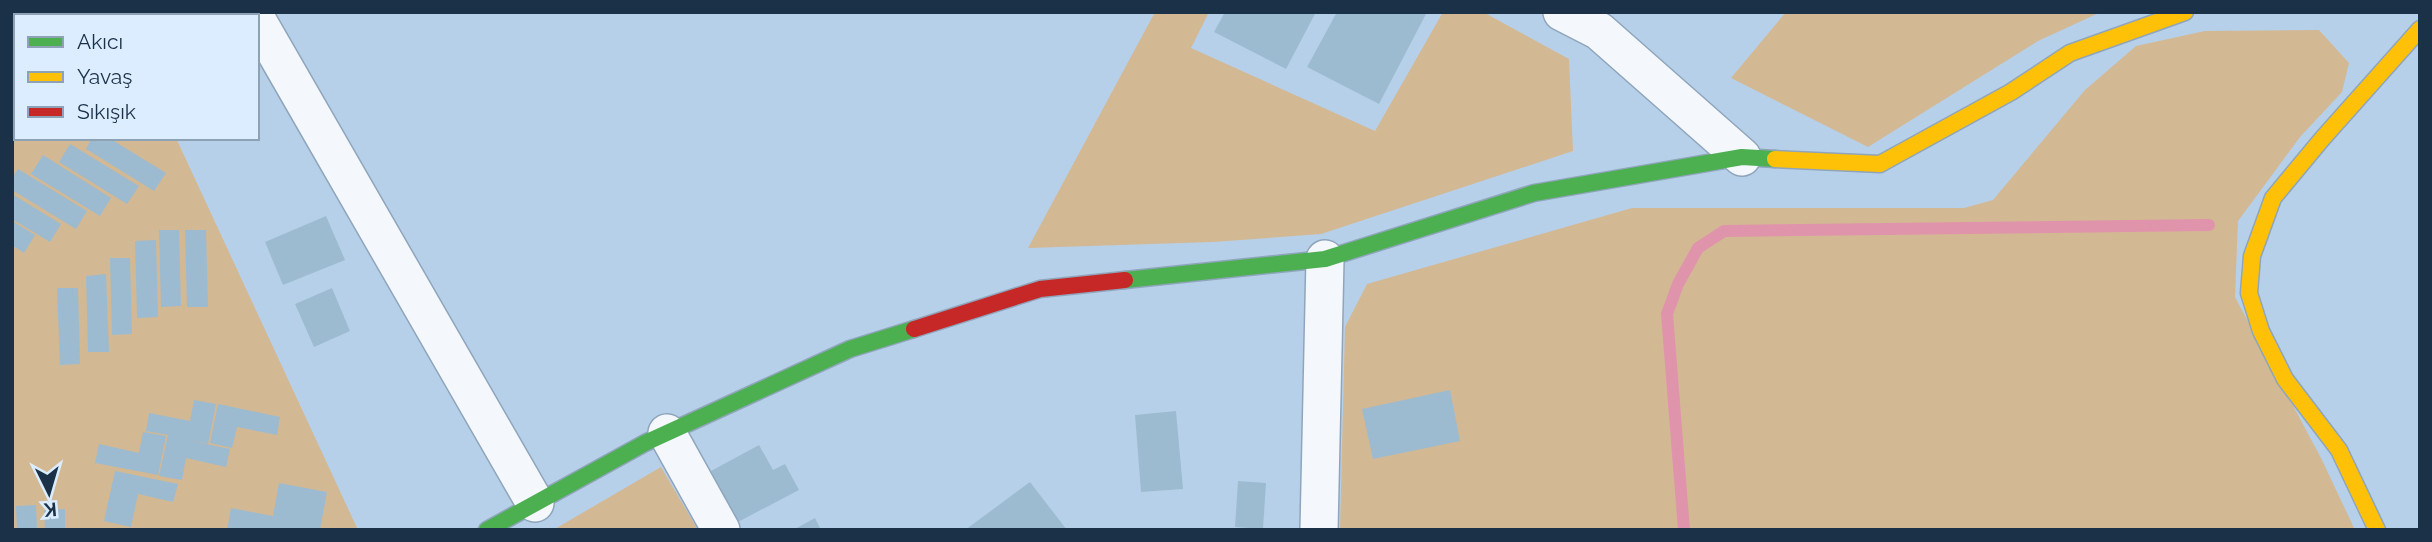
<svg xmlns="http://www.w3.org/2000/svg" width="2432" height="542" font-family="Raleway,sans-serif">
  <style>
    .green { fill: #d3b894 }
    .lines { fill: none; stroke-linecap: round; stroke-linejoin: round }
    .stream { stroke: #e094ab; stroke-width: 12 }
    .building { fill: #9cbbd0 }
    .street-casing { stroke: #8fa5bb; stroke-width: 40 }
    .fast-casing { stroke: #8fa5bb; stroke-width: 19 }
    .slow-casing { stroke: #8fa5bb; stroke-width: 19 }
    .jam-casing { stroke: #8fa5bb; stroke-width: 19 }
    .street { stroke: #f4f8fc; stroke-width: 37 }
    .fast { stroke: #4caf50; stroke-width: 16 }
    .slow { stroke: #ffc107; stroke-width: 16 }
    .jam { stroke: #c62828; stroke-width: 16 }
  </style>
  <rect width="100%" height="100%" fill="#b7d0e9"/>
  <g class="green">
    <polygon points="12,12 117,12 119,16 16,16 16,138 176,138 358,530 12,530"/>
    <polygon points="1155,12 1209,12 1191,48 1375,131 1443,12 1483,12 1569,59 1573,151 1321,234 1213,242 1028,248"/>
    <polygon points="1786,12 2101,12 2038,41 1868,147 1731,78"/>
    <polygon points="2319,30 2349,63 2342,92 2300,137 2238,221 2235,297 2321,458 2355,530 1340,530 1345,327 1367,284 1632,208 1964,208 1993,200 2085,90 2136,46 2205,31"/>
    <polygon points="661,467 698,530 553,530"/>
  </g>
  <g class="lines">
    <polyline class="stream" points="1684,530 1667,314 1678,284 1698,248 1724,231 2209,225"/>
  </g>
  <g class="building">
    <polygon points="1225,12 1316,12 1286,69 1214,32"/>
    <polygon points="1337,12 1427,12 1379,104 1307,67"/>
    <polygon points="16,30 16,61 12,59 12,36"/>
    <polygon points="12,61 16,63 16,88 12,86"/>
    <polygon points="92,138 109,138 166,173 154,191 86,149"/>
    <polygon points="70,144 139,186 127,204 59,162"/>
    <polygon points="43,155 111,198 100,216 31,174"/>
    <polygon points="18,169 87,211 76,229 12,190 12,178"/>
    <polygon points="12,194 61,224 50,242 12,219"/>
    <polygon points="326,216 345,260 283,285 265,242"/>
    <polygon points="12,221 35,235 24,253 12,245"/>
    <polygon points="159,230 179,230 181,306 161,307"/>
    <polygon points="185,230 206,230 208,307 187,307"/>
    <polygon points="156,240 158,317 137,318 135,241"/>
    <polygon points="110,258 130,258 132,334 112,335"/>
    <polygon points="106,274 109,352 88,352 86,276"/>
    <polygon points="57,288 78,288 80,364 60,365"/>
    <polygon points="332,288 350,331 314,347 295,304"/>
    <polygon points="1450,390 1460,441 1373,459 1362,409"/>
    <polygon points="194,400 216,404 208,444 182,439 230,449 226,467 186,458 182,480 159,476 168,435 146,431 149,413 190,421"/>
    <polygon points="218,404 280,417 277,435 237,427 232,448 210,443"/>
    <polygon points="1176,411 1183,489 1141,492 1135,415"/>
    <polygon points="143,432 166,436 158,475 95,463 99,444 139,453"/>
    <polygon points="759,445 773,470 785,464 799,490 738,522 711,471"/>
    <polygon points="115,471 178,484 173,502 138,494 131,527 104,521"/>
    <polygon points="1238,481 1266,483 1263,529 1235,527"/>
    <polygon points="1030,482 1067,530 965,530"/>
    <polygon points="279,483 327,492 320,530 227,530 231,508 273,516"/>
    <polygon points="36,505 37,530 17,530 16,506"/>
    <polygon points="65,509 65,530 45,530 44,510"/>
    <polygon points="815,518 821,530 793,530"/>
  </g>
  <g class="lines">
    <defs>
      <g id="street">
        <polyline points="1562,12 1599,31 1742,157"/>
        <polyline points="257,20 535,503"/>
        <polyline points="667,433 721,530"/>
        <polyline points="1319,530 1325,259"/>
      </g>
      <g id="fast">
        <polyline points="1125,280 1325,259 1534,193 1742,157 1775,159"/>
        <polyline points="487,530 645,443 850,349 914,329"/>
      </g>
      <g id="slow">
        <polyline points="1775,159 1880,164 2011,92 2070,53 2185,12"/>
        <polyline points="2377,530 2339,450 2285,379 2261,331 2249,293 2252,256 2273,198 2322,139 2420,29"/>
      </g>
      <polyline id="jam" points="914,329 1040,289 1125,280"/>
    </defs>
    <use href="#street" class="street-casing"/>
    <use href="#fast" class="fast-casing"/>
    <use href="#slow" class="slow-casing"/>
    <use href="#jam" class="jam-casing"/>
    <use href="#street" class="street"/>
    <use href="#fast" class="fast"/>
    <use href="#slow" class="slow"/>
    <use href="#jam" class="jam"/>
  </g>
  <rect width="2432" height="542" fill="none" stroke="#1a3148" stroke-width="28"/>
  <rect x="14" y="14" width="245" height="126" fill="#dcedff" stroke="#8ea2b6" stroke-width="2"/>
  <rect x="28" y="37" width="35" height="10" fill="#4caf50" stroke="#8ea2b6" stroke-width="2"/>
  <text x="77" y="49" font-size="21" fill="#1a3148">Akıcı</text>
  <rect x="28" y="72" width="35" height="10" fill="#ffc107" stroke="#8ea2b6" stroke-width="2"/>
  <text x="77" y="84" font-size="21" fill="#1a3148">Yavaş</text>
  <rect x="28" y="107" width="35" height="10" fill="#c62828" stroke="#8ea2b6" stroke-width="2"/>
  <text x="77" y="119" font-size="21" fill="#1a3148">Sıkışık</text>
  <g transform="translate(49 493) rotate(175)" stroke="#dcedff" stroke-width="5" paint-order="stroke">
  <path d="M0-5L12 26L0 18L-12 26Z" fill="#1a3148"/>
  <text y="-10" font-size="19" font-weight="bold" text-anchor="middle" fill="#1a3148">K</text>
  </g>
</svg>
